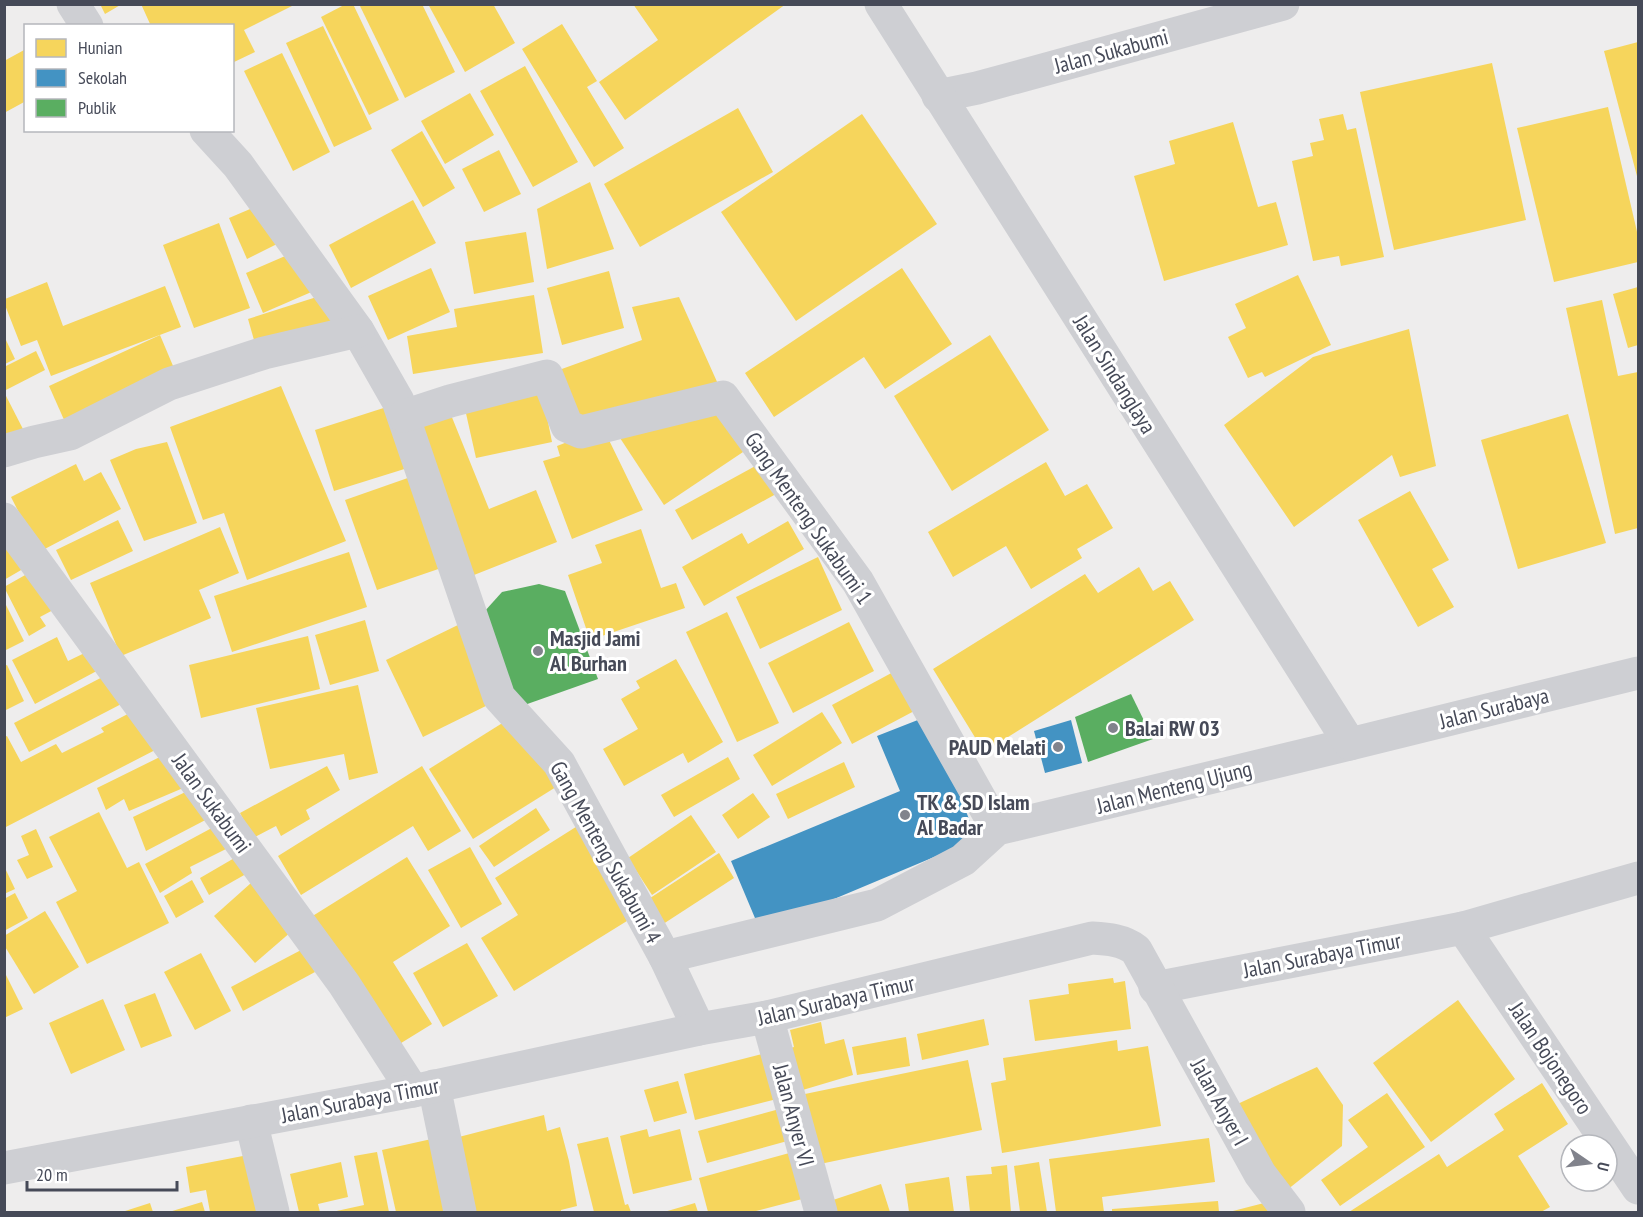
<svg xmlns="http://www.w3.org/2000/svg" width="1643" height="1217" font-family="'PT Sans Narrow',sans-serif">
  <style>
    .homes { fill: #f6d55c }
    .schools { fill: #4393c3 }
    .public { fill: #5aae61 }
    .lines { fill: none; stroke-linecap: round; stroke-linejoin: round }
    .minor { stroke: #cecfd3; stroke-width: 33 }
    .tertiary { stroke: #cecfd3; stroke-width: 33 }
    .poi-dot { fill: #81838c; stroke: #fff; stroke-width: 2 }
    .labels { text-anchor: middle; stroke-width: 6; stroke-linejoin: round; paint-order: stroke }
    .street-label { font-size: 22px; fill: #464a58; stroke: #fff }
    .poi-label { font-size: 22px; font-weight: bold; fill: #464a58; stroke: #fff; text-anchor: start }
  </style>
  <rect width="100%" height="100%" fill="#eeeded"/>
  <g class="homes">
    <polygon points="100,4 122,4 105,14"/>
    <polygon points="141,4 296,4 244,30 255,52 232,63 232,26 151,26"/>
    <polygon points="346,4 353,4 399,100 369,115 321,17"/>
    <polygon points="359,4 422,4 455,72 405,98"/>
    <polygon points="428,4 493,4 515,43 465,72"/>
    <polygon points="633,4 786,4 625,120 599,82 658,40"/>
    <polygon points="562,24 597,81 587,87 624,148 594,167 522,49"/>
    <polygon points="323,26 372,129 334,147 286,43"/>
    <polygon points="1638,42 1638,180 1604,51"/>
    <polygon points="26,49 26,101 4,113 4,61"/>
    <polygon points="282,53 330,152 293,171 244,71"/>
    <polygon points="1492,63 1526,220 1394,250 1360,92"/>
    <polygon points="525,66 578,162 533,187 480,91"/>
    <polygon points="470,93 494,135 445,164 421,121"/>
    <polygon points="1608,107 1638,236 1638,262 1554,282 1517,128"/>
    <polygon points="738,108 773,172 640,247 604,184"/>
    <polygon points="862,114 937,224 796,321 721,212"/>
    <polygon points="1343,114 1347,130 1356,128 1384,257 1341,266 1339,256 1313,261 1292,161 1313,156 1310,143 1324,140 1319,119"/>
    <polygon points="1233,122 1258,207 1276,202 1288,245 1164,281 1134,176 1175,164 1169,141"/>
    <polygon points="422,131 455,188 423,207 391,150"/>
    <polygon points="499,150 521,194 484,212 462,169"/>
    <polygon points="590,182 614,249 547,269 537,209"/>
    <polygon points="413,200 436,243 351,288 329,245"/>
    <polygon points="264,203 281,242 247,259 229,218"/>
    <polygon points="219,223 250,308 194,328 163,245"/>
    <polygon points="526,232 534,282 474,294 465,242"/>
    <polygon points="299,250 316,290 263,313 246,273"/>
    <polygon points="431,268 450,312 388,340 368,296"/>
    <polygon points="902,268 952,344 885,389 864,357 774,417 745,373"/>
    <polygon points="609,271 624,328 562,345 547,288"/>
    <polygon points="1298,275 1331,345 1265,377 1262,372 1248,378 1228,337 1246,328 1235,304"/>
    <polygon points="47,282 63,326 165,286 181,327 51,376 37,340 21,346 5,305 5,299"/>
    <polygon points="1638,287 1638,345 1628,348 1613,294"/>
    <polygon points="326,294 336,329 258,354 248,319"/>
    <polygon points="534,295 543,353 413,374 407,336 457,327 454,309"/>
    <polygon points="679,297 718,384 573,426 559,370 642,340 632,307"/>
    <polygon points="1602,300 1618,376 1638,372 1638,528 1615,534 1566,308"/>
    <polygon points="1409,329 1436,466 1400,477 1392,455 1294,527 1224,425 1313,357"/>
    <polygon points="160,335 176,373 65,422 49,386"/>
    <polygon points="990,335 1049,430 952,491 894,396"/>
    <polygon points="5,338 15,359 5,364"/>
    <polygon points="36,351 45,370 4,391 4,367"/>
    <polygon points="540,382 552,442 476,458 463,400"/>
    <polygon points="281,386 346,541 247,580 224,513 203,520 170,427"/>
    <polygon points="4,392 25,433 4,444"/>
    <polygon points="396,404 414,466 334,491 315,430"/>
    <polygon points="447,405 489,509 536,490 557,542 474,575 413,419"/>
    <polygon points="714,407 746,450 664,505 620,438"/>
    <polygon points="1568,414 1606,543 1518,569 1481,440"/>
    <polygon points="588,434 607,436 643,510 572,539 543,461 560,456 557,446"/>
    <polygon points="167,442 197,523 144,541 110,460 136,449"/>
    <polygon points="1046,462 1065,496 1087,484 1113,528 1077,549 1082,558 1031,589 1006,546 953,577 928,532"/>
    <polygon points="76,464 84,481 101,472 121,509 39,552 11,497"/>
    <polygon points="759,464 776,494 692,540 675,510"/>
    <polygon points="422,473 453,564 377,590 345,500"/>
    <polygon points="1410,491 1449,560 1432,569 1454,607 1418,627 1358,520"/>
    <polygon points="118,520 133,551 71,580 56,550"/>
    <polygon points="788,521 804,549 704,606 682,567 742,533 748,544"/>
    <polygon points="4,526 28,566 4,580"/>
    <polygon points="220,527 239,573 199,590 211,618 121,656 90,583"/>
    <polygon points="641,529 661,588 676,583 685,608 590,640 568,575 602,563 595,545"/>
    <polygon points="349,552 367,607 232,652 214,596"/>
    <polygon points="818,557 842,610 760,649 736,597"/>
    <polygon points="1139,567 1153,591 1170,581 1194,620 984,752 933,669 1085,574 1098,593"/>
    <polygon points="34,570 55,609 40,617 46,626 29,636 4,587"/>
    <polygon points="4,601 24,641 4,651"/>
    <polygon points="727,612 779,723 737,742 686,632"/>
    <polygon points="365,620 379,671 330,685 315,635"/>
    <polygon points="849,622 874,671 793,713 768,663"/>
    <polygon points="460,624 496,701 423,737 386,660"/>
    <polygon points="308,636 320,689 201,718 189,665"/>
    <polygon points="57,637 68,661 97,647 106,666 35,704 12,660"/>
    <polygon points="676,659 723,742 688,763 683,753 624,786 603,749 638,729 621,699 640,688 636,681"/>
    <polygon points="7,665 24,701 4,711 4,666"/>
    <polygon points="897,670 918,709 852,744 832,705"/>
    <polygon points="114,671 129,700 29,752 14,723"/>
    <polygon points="358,685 378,773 349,780 344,754 270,769 256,708"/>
    <polygon points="141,707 161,747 4,828 4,737 7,736 21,762 56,744 62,753 104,732 101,728"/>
    <polygon points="822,712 842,743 772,786 753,755"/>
    <polygon points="512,717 556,787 473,839 429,769"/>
    <polygon points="172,751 195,783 129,811 124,799 106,810 97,788"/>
    <polygon points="728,757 740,779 674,817 661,795"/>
    <polygon points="844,762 855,787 788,819 776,794"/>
    <polygon points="327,766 340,790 306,810 310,819 281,836 276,826 253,838 240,813"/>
    <polygon points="422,766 461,831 428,851 413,826 301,895 278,856"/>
    <polygon points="196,787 215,815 146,851 133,817"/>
    <polygon points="753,793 770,817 738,839 722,815"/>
    <polygon points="536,808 550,830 494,867 479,846"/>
    <polygon points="99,812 127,868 139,862 169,923 87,964 56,902 77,891 49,837"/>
    <polygon points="691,815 716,852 652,895 628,858"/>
    <polygon points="221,823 234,845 190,867 192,873 160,893 145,864"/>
    <polygon points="579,825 635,916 514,991 481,938 518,915 495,878"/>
    <polygon points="36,829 53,867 27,879 17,860 29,855 21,836"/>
    <polygon points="470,847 502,904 461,928 428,870"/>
    <polygon points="243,853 253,870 209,895 200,878"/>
    <polygon points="719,853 734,878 657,928 641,904"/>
    <polygon points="407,857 450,926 393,962 432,1024 393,1048 311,917"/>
    <polygon points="4,866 15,889 4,894"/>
    <polygon points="192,880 204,902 176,918 164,896"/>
    <polygon points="251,883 292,931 255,963 214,916"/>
    <polygon points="15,893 28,918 4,931 4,899"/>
    <polygon points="45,911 79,967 34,994 4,945 4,936"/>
    <polygon points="467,943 498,996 443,1027 413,973"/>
    <polygon points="303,949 315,972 243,1011 231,987"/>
    <polygon points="201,953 231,1011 195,1030 164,972"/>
    <polygon points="4,971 23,1009 4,1018"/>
    <polygon points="1113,978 1114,983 1125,981 1131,1029 1035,1041 1029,1000 1069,994 1068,984"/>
    <polygon points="155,993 172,1036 141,1048 124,1005"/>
    <polygon points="103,999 125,1050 71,1074 49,1023"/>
    <polygon points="1458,1000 1515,1079 1431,1142 1373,1063"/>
    <polygon points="984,1019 989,1045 922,1060 917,1034"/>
    <polygon points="821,1022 825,1044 844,1039 853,1075 796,1092 786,1049 794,1047 790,1030"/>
    <polygon points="906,1037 910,1066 857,1075 852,1047"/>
    <polygon points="1117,1040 1118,1051 1148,1046 1161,1126 1002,1153 991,1083 1006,1080 1003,1058"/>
    <polygon points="770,1052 781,1098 695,1120 684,1074"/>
    <polygon points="968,1060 982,1130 820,1164 805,1094"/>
    <polygon points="1317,1067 1343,1105 1342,1146 1282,1194 1231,1107"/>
    <polygon points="678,1081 687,1113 654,1122 644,1090"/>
    <polygon points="1542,1083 1568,1124 1518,1156 1550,1207 1541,1212 1349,1212 1439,1154 1447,1167 1504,1130 1494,1114"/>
    <polygon points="1387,1093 1425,1147 1340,1206 1321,1180 1368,1147 1348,1120"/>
    <polygon points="783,1108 791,1140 707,1163 698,1131"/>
    <polygon points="544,1115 547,1131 560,1127 569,1161 577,1206 561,1210 561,1212 472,1212 455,1138"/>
    <polygon points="647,1129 649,1137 680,1129 692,1180 633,1194 620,1136"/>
    <polygon points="608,1137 625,1205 628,1204 631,1212 594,1212 577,1144"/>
    <polygon points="436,1138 448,1212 396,1212 382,1150"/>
    <polygon points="1209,1138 1215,1182 1102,1197 1104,1212 1056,1212 1049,1159"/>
    <polygon points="377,1152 389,1212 332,1212 364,1205 354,1156"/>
    <polygon points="793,1152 806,1198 752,1212 708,1212 699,1178"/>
    <polygon points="248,1155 266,1212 210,1212 206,1190 190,1193 186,1167"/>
    <polygon points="341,1162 348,1197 318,1204 320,1212 299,1212 290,1174"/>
    <polygon points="1039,1162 1047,1212 1020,1212 1014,1166"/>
    <polygon points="1007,1165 1011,1212 970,1212 966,1176 992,1174 991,1167"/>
    <polygon points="949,1177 954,1212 909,1212 905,1184"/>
    <polygon points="881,1184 890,1212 831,1212 827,1202"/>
    <polygon points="1218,1201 1219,1212 1112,1212 1112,1209"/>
    <polygon points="202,1202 205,1212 169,1212"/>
    <polygon points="1268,1202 1270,1212 1229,1212"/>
    <polygon points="150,1203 153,1212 122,1212"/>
    <polygon points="695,1203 698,1212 664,1212"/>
  </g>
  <g class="schools">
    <polygon points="928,716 977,839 760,930 731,861 900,791 877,736"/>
    <polygon points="1071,720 1082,763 1045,773 1034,731"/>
  </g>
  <g class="public">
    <polygon points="539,584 565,591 598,679 516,708 475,622 502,592"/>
    <polygon points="1131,694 1153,739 1088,762 1075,717"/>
  </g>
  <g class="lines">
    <g class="minor">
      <polyline points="73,4 87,26"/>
      <polyline points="938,96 977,88 1283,4"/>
      <polyline points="206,130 238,165 358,331 398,401 499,697 559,763 665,957 699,1029"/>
      <polyline points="404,416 450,401 547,376 567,426 581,432 723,397 858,582 997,829"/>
      <polyline points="4,451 34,442 70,434 169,384 264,353 358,331"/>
      <polyline points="4,519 344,984 413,1091"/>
      <polyline points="1463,928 1638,1188"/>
      <polyline points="665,957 877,905 963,860 997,829 1350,744"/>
      <polyline points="1155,988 1463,928 1638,878"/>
      <polyline points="767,1017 821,1212"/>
      <polyline points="434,1086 460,1212"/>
      <polyline points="251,1121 273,1212"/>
      <path d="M4,1168L413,1091L699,1029L767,1017L1092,938C1108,939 1123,940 1136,950L1260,1174L1289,1212"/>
    </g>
    <polyline class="tertiary" points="881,4 1350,744 1638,673"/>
  </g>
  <g class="poi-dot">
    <circle cx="538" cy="651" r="6"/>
    <circle cx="1113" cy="728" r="6"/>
    <circle cx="1058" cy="747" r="6"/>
    <circle cx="905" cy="815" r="6"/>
  </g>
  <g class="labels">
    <g class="street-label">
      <text transform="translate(1111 51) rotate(-15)" y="8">Jalan Sukabumi</text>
      <text transform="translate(1115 374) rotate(58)" y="8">Jalan Sindanglaya</text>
      <text transform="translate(809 518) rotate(55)" y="8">Gang Menteng Sukabumi 1</text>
      <text transform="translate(1494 708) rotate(-14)" y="8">Jalan Surabaya</text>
      <text transform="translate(1174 787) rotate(-14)" y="8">Jalan Menteng Ujung</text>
      <text transform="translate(212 803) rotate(54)" y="8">Jalan Sukabumi</text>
      <text transform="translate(606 852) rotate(61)" y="8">Gang Menteng Sukabumi 4</text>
      <text transform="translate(1322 955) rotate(-11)" y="8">Jalan Surabaya Timur</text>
      <text transform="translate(836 1000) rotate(-13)" y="8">Jalan Surabaya Timur</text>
      <text transform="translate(1551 1058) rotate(56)" y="8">Jalan Bojonegoro</text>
      <text transform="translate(360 1100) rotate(-11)" y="8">Jalan Surabaya Timur</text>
      <text transform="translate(1220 1102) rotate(61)" y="8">Jalan Anyer I</text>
      <text transform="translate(794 1115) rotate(75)" y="8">Jalan Anyer VI</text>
    </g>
    <g class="poi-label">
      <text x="550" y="646">Masjid Jami<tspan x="550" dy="25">Al Burhan</tspan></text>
      <text x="1125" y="736">Balai RW 03</text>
      <text x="1046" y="755" text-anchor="end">PAUD Melati</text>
      <text x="917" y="810">TK &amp; SD Islam<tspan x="917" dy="25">Al Badar</tspan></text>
    </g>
  </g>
  <rect width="1643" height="1217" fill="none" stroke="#464a58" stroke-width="12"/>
  <rect x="24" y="24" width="210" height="108" fill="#ffffff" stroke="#b5b7bc" stroke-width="1.5"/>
  <rect x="36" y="39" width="30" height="18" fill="#f6d55c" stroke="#b5b7bc" stroke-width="1.5"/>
  <text x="78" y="54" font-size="18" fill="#464a58">Hunian</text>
  <rect x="36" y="69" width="30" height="18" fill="#4393c3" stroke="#b5b7bc" stroke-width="1.5"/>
  <text x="78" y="84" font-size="18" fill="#464a58">Sekolah</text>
  <rect x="36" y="99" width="30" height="18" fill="#5aae61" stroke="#b5b7bc" stroke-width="1.5"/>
  <text x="78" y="114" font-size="18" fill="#464a58">Publik</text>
  <g transform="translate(1589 1163) rotate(104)"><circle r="28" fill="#ffffff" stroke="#b5b7bc" stroke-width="1.5"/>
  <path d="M0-4.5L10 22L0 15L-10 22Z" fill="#81838c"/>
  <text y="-9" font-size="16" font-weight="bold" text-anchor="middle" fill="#464a58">U</text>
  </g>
  <path d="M27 1181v9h150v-9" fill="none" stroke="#464a58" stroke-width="3"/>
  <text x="36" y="1181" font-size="18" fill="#464a58" stroke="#ffffff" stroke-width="4.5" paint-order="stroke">20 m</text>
</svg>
